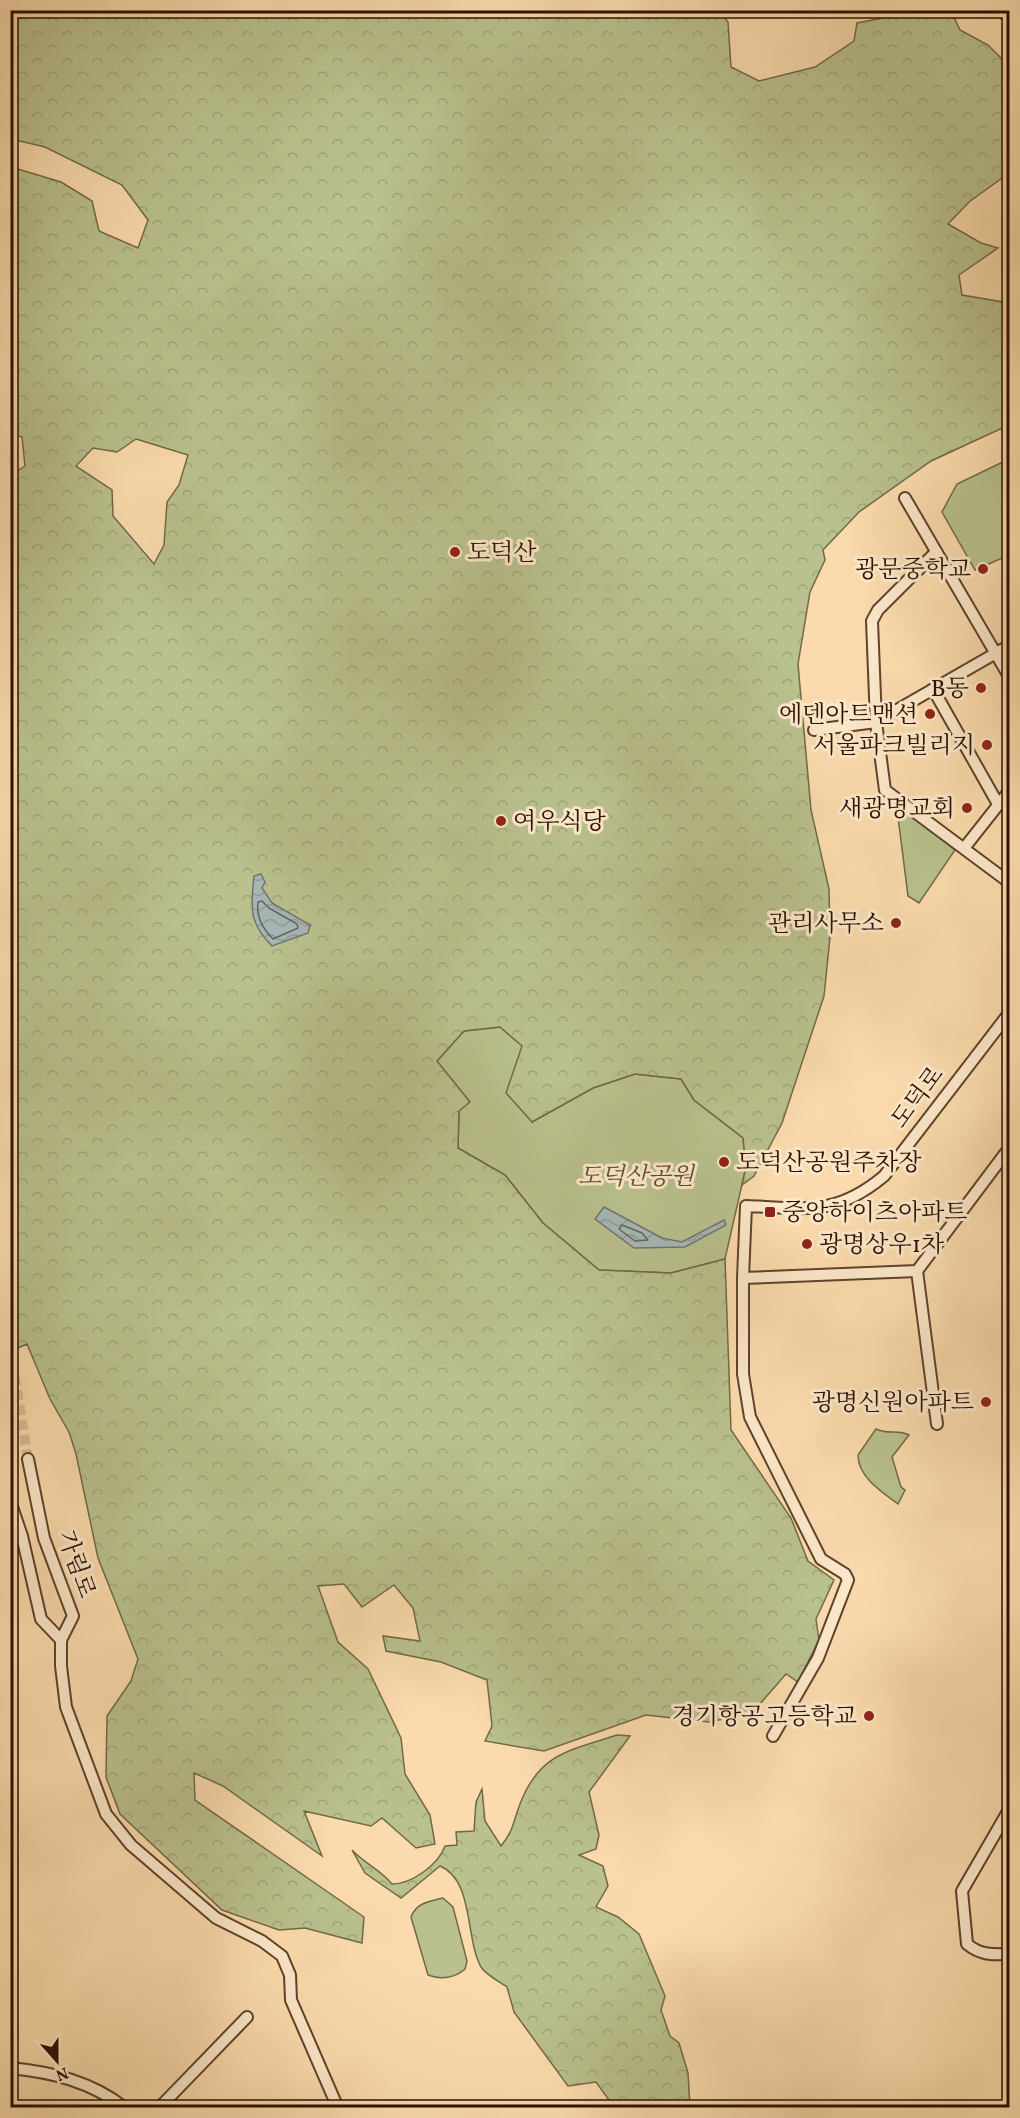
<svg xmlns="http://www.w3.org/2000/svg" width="1020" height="2118" font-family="Vollkorn,'Noto Serif KR',serif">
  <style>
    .green { fill: #b9c18e; stroke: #726847; stroke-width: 1.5 }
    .forest { fill: url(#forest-crowns); stroke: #726847; stroke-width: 1.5; fill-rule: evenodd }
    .water { fill: url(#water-waves); stroke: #74746e; stroke-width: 1.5 }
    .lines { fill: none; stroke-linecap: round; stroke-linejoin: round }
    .shore { stroke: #68645c; stroke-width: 1.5 }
    .minor-tunnel { stroke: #dcbc93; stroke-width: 10; stroke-dasharray: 10 5; stroke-linecap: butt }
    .minor-casing { stroke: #5f422b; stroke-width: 14 }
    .minor { stroke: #fce8ca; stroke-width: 10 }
    .poi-dot { fill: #8f2418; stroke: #fce8ca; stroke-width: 2 }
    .labels { text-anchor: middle; stroke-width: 6; stroke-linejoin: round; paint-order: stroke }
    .poi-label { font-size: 24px; fill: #2b0f00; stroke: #fce8ca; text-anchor: end }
    .street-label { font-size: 24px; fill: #2b0f00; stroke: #fce8ca }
    .park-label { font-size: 24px; font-style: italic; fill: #5d4d32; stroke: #fce8ca }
  </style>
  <defs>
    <pattern id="forest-crowns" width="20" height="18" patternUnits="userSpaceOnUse" patternTransform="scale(1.5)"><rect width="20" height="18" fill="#b9c18e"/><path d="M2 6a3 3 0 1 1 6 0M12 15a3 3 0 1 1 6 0" fill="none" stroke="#9fa579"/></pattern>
    <pattern id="water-waves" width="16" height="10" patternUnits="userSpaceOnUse" patternTransform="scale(1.5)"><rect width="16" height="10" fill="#a5b8b7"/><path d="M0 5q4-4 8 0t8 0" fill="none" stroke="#8e9d9c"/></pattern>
  </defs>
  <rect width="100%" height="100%" fill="#fbdbad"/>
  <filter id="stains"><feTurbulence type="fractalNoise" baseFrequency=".00333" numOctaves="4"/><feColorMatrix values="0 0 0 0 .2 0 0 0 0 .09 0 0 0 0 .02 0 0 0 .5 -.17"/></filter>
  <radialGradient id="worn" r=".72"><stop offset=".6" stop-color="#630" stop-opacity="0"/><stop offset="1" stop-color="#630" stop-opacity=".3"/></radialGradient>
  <g class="green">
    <polygon points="1009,459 1009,555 975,570 942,512 957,484"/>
    <polygon points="896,801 955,850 919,903 908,896"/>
    <polygon points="500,1027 522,1045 532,1122 593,1088 635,1074 681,1079 694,1100 743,1138 746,1167 725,1259 671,1273 599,1270 543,1223 505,1175 458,1148 459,1111 437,1061 464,1031"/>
    <path d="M876,1429C887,1435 899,1429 909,1435L892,1457L901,1487L905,1490L898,1504C882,1492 858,1477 858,1455Z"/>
    <path d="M443,1898L453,1907L467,1961L465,1969C455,1978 441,1980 428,1975L411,1917C417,1902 429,1902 443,1898Z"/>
  </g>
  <g class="forest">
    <path d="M11,11H719L728,22L731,67L759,81L815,67L854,41L857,23L920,11H951L960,30L988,45L1009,66V173L969,202L948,224L981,243L998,248L959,275L962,295L1009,303V425L931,461L859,512L823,550L825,560L810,592L798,664L811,810L829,889L830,937L824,996L782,1123L754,1176L742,1185L746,1167L743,1138L694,1100L681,1079L635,1074L593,1088L532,1122L506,1093L522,1046L500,1027L464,1031L437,1061L470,1102L459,1111L458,1148L505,1175L543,1223L599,1270L671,1273L725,1259L731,1430L791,1518L808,1561L834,1580L816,1619L819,1640L798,1682L786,1674L752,1713L709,1722L646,1715L544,1751L485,1741L492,1726L487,1680L441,1662L386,1651L383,1636L420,1641L413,1608L394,1585L362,1607L344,1584L318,1586L338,1642L368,1669L401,1738L405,1774L430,1815L435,1844L416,1848L382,1818L371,1826L304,1811L322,1856L223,1786L194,1773L195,1800L364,1917L362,1943L305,1928L279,1930L222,1910L120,1814L106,1777L107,1716L131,1681L138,1659L98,1558L76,1454L69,1432L50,1399L27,1344L11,1351L10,1212L17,1198L10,1167V476L25,466L22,437L10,434L11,167L61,182L92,201L99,231L138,248L148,220L122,185L45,147L11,139ZM136,439L188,455L179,485L167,502L164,545L154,564L113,516L112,490L76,466L93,448L117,452Z"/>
    <path d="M617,1735L630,1736L589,1792L599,1835L596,1849L579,1855L603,1866L608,1886L596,1907L618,1917L639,1934L665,1996L661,2010L670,2036L679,2043L688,2073L690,2107H614L596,2082L568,2086L514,2012L507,1987C500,1982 486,1975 481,1967C465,1938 474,1880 440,1866L401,1898L365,1873L352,1850C365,1864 380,1869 392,1884C412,1884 439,1864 445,1846L457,1845L456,1832L474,1831L476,1802L482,1789L485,1821L501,1846C514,1830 513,1822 520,1804C540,1752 570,1751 617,1735Z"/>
  </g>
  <g class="water">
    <path d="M261,874L265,882L262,888L272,903L310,925L308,933L272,946C248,922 251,907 254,876Z"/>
    <polygon points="604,1207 662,1238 682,1242 724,1220 726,1225 685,1247 634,1248 595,1219"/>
  </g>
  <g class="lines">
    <g class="shore">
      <path d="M262,901L269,908L297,924L298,928L273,939C263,929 256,916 258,902Z"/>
      <polygon points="622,1225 642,1233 648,1240 635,1241 619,1229"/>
    </g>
    <polyline class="minor-tunnel" points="10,1346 28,1459"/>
    <defs>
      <g id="minor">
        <polyline points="999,10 1010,17"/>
        <polyline points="905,498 1010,678"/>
        <polyline points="936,552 878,610 872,621 876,722 885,790 1010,883"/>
        <polyline points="933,689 998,804"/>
        <polyline points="814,730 876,722 1010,645"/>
        <polyline points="965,847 1010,790"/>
        <path d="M1010,1012L884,1176C835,1217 805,1208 746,1206L743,1278L917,1271L1010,1147"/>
        <polyline points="917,1271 937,1424"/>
        <polyline points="743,1278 743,1374 750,1417 821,1559 845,1574 848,1580 818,1658 773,1736"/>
        <polyline points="10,1501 22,1536 41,1619 61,1640 73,1616 44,1538 28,1459"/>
        <polyline points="61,1640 61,1666 66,1707 106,1814 131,1845 216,1918 262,1941 282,1956 290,1975 291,2000 338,2108"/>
        <path d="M1010,1808L962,1891L967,1944C980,1955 993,1955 1010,1954"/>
        <path d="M10,2068C52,2072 92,2082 125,2108"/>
        <polyline points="159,2108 247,2017"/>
      </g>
    </defs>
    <use href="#minor" class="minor-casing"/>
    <use href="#minor" class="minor"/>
  </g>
  <g class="poi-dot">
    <circle cx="455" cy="552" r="6"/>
    <circle cx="983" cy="569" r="6"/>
    <circle cx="981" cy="688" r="6"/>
    <circle cx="930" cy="714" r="6"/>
    <circle cx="987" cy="745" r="6"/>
    <circle cx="967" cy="808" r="6"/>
    <circle cx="501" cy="821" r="6"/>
    <circle cx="896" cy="923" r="6"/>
    <circle cx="724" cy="1162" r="6"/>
    <rect x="764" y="1206" width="12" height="12" rx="3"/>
    <circle cx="807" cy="1244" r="6"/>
    <circle cx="986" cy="1402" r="6"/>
    <circle cx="869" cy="1716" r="6"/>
  </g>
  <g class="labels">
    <g class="poi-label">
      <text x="467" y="560" text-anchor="start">도덕산</text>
      <text x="971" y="577">광문중학교</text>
      <text x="969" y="696">B동</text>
      <text x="918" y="722">에덴아트맨션</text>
      <text x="975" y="753">서울파크빌리지</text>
      <text x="955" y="816">새광명교회</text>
      <text x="513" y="829" text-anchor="start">여우식당</text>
      <text x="884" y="931">관리사무소</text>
      <text x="736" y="1170" text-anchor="start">도덕산공원주차장</text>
      <text x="782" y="1220" text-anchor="start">중앙하이츠아파트</text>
      <text x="819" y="1252" text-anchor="start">광명상우1차</text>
      <text x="974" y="1410">광명신원아파트</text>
      <text x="857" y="1724">경기항공고등학교</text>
    </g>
    <g class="street-label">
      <text transform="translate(917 1097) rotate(-53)" y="8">도덕로</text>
      <text transform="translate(77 1564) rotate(71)" y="8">가림로</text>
    </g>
    <g class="park-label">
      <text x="636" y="1184">도덕산공원</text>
    </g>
  </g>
  <rect width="1020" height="2118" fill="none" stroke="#fbdbad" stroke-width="36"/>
  <rect x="12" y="12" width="996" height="2094" fill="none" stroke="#2b0f00" stroke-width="3"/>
  <rect x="18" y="18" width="984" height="2082" fill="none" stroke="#2b0f00" stroke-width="1.5"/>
  <g transform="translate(57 2061) rotate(159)" stroke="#fce8ca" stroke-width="4.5" paint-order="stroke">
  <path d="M0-4.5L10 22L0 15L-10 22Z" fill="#2b0f00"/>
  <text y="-9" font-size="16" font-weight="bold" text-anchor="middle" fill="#2b0f00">N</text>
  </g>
  <rect width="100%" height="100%" filter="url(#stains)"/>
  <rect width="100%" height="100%" fill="url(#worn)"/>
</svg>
